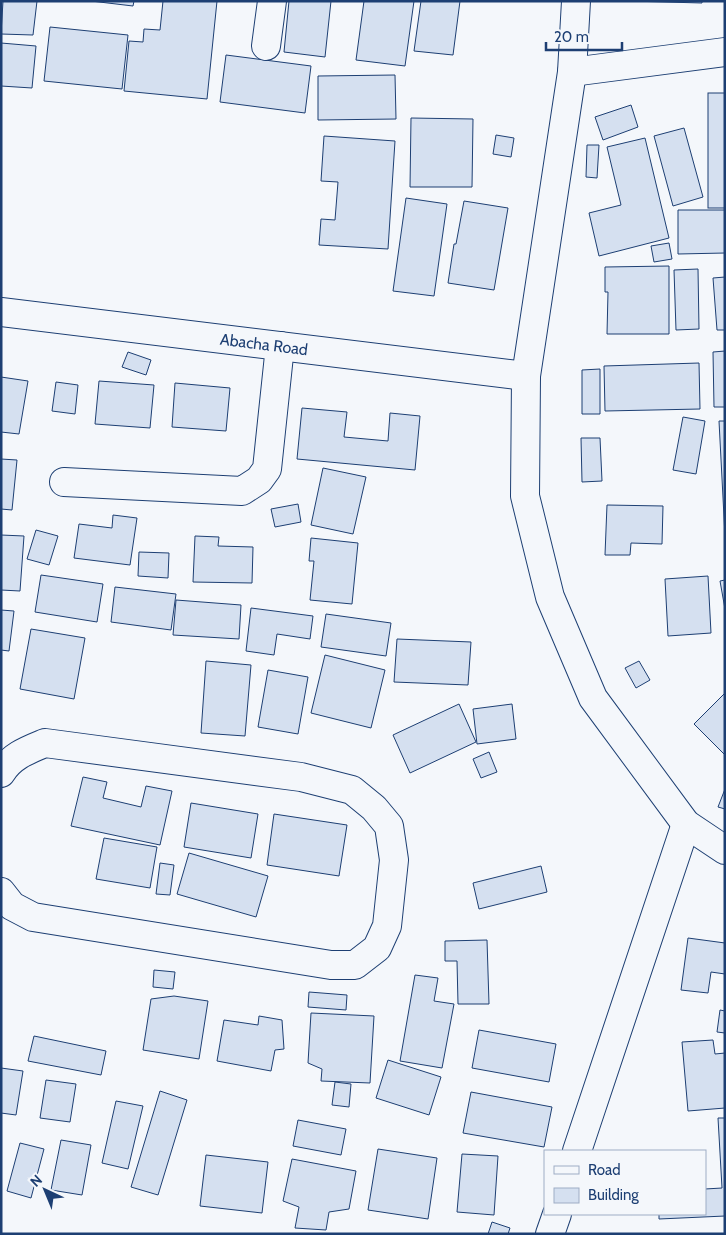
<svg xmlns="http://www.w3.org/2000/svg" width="726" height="1235" font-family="Cabin,sans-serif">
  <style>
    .building { fill: #d5e0f0; stroke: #1d3f73 }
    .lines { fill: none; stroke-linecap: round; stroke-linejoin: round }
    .minor-casing { stroke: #1d3f73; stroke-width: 30 }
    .minor { stroke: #f4f7fb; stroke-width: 28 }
    .labels { text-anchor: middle; stroke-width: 4; stroke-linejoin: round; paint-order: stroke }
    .street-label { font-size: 16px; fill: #1d3f73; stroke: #f4f7fb }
  </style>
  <rect width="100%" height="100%" fill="#f4f7fb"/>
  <g class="building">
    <polygon points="3,1 37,1 33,35 1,34"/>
    <polygon points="91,1 134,1 133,6"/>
    <polygon points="163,1 217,1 207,99 124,91 129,41 143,42 144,29 160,30"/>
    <polygon points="289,1 331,1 325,57 284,52"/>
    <polygon points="364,1 414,1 405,66 356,60"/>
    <polygon points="421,1 460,1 453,55 414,51"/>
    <polygon points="629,1 702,1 702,3"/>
    <polygon points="50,27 128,35 122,89 44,81"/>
    <polygon points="1,43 36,46 32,88 1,86"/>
    <polygon points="226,55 311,66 305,113 220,102"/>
    <polygon points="395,75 396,119 318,120 318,76"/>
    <rect x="708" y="93" width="17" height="115"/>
    <polygon points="631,105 638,127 603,140 595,117"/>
    <polygon points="411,118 473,119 472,187 410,187"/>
    <polygon points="684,128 703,197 673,206 654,136"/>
    <polygon points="496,135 514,138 511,157 493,154"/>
    <polygon points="324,136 395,141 388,249 319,245 321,219 335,220 338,182 321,181"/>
    <polygon points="645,138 669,238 599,256 589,213 621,205 607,147"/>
    <polygon points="587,145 599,145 597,178 586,177"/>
    <polygon points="406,198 447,204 434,296 393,291"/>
    <polygon points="464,201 508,208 494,290 448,283 454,244 456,244"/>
    <polygon points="678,210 725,210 725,253 678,254"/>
    <polygon points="669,243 672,259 654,262 651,246"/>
    <polygon points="669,266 669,334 607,334 608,292 605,292 605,267"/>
    <polygon points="698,269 699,329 676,330 674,270"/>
    <polygon points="725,277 725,330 717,330 713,278"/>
    <polygon points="725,351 725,407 714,407 713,352"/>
    <polygon points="128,352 151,360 146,375 122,367"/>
    <polygon points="699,363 700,409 605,411 604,366"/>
    <polygon points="600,369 600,414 582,414 582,370"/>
    <polygon points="1,377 28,381 19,434 1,432"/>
    <polygon points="99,381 154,385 150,428 95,424"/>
    <polygon points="56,382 78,385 75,414 52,411"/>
    <polygon points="175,383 230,388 226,431 172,427"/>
    <polygon points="302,408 347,412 344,437 388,441 390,413 420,416 415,470 297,459"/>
    <polygon points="683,417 705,421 696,474 673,470"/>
    <polygon points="719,421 725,421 725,536"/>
    <polygon points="581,438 600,438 602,481 582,482"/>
    <polygon points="1,459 17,460 12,510 1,509"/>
    <polygon points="323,468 366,477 353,534 311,525"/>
    <polygon points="298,504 301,522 275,527 271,509"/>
    <polygon points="607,505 663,506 662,544 631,543 630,555 605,555"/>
    <polygon points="113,515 137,518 130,565 74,558 79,524 112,528"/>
    <polygon points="36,530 58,536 49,565 27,559"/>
    <polygon points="1,535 24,536 20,591 1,590"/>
    <polygon points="195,536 219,537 218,546 253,547 252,583 193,582"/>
    <polygon points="311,538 358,543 352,604 310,600 314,561 309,561"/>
    <polygon points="139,552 169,553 168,578 138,576"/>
    <polygon points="41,575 103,584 97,622 35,612"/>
    <polygon points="708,576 711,633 668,636 665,579"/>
    <polygon points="725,580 725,609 720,581"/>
    <polygon points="115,587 176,594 171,630 111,622"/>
    <polygon points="176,600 241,605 239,639 173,635"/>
    <polygon points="251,608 313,616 310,639 277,634 274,655 246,651"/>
    <polygon points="1,610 14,611 9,651 1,650"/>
    <polygon points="326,614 391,623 386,656 321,647"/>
    <polygon points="31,629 85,638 74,699 20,689"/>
    <polygon points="397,639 471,642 468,685 394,682"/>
    <polygon points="325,655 385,670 371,728 311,713"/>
    <polygon points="206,661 251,665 245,736 201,733"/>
    <polygon points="639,661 650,680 636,688 625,668"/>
    <polygon points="268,670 308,677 298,734 258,727"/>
    <polygon points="725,693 725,755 694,724"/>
    <polygon points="459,704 476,742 410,773 393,735"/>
    <polygon points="512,704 516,739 477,744 473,709"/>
    <polygon points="489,752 497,772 481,778 473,759"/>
    <polygon points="83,777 107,782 103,798 141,807 146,786 172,791 160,845 71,826"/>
    <polygon points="725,789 725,809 718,807"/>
    <polygon points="191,803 258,814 251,858 184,847"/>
    <polygon points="274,814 347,825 339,876 267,865"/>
    <polygon points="104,838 157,847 150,888 96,879"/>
    <polygon points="189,853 268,876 256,917 177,894"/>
    <polygon points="160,863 174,865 170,895 156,894"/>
    <polygon points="541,866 547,892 479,909 473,883"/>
    <polygon points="688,938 725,943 725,974 711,972 708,993 681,990"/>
    <polygon points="487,940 489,1004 458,1004 457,961 445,961 445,941"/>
    <polygon points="154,970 175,972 173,989 153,987"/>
    <polygon points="415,975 438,978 434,1001 454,1004 442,1068 400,1061"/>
    <polygon points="309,992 347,995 346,1010 308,1007"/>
    <polygon points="174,996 208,1001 199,1059 143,1050 151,999"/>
    <polygon points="720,1010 725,1011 725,1033 717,1032"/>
    <polygon points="311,1013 374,1016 370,1083 321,1081 322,1069 308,1063"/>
    <polygon points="259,1016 282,1020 284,1049 275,1050 271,1071 217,1061 224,1020 258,1025"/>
    <polygon points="479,1030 556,1044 549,1082 472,1068"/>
    <polygon points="34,1036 106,1051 101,1075 28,1061"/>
    <polygon points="713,1040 715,1054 725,1053 725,1108 688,1111 682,1042"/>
    <polygon points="388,1060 441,1077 429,1115 376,1098"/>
    <polygon points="1,1068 23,1071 16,1115 1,1113"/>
    <polygon points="46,1080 76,1084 70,1122 40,1118"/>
    <polygon points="335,1082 351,1084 349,1107 332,1105"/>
    <polygon points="160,1091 187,1100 158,1195 131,1187"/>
    <polygon points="471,1092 552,1107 544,1147 463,1133"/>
    <polygon points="116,1101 143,1106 128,1169 102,1163"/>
    <polygon points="718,1118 725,1118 725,1216 659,1219 659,1214 705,1214 705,1189 722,1188"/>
    <polygon points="298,1120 346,1129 341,1155 293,1146"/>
    <polygon points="61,1140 91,1145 82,1195 51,1190"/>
    <polygon points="20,1143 44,1149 31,1198 7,1191"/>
    <polygon points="378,1149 437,1158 428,1219 368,1210"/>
    <polygon points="462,1154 498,1156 494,1215 457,1212"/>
    <polygon points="206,1155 268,1162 262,1213 200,1206"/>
    <polygon points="292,1159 356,1171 349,1209 329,1212 326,1230 295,1228 299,1207 283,1201"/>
    <polygon points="492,1222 510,1228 508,1234 488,1234"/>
  </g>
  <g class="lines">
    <defs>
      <g id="minor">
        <polyline points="576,1 572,72 526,376 525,496 550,597 593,698 686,824 725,850"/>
        <polyline points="266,46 272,1"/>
        <polyline points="572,72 725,52"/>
        <polyline points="1,312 526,376"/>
        <polyline points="64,482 242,491 259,480 267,469 280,346"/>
        <path d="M1,773C11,756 28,750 45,743L301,777L352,790L374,808L389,826L394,860L387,926L377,948L355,965H331L33,917L12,906L1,892"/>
        <polyline points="577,1151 686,824"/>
        <polyline points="550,1234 557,1214"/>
      </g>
    </defs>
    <use href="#minor" class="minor-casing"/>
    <use href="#minor" class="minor"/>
  </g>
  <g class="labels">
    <g class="street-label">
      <text transform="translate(264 344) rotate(7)" y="6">Abacha Road</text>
    </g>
  </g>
  <rect width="726" height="1235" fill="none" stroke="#1d3f73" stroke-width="5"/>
  <rect x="544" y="1150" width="162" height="65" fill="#f4f7fb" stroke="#9eadc5"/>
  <rect x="554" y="1166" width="25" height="8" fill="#f4f7fb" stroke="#9eadc5"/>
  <text x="588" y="1175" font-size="15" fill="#1d3f73">Road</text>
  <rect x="554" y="1188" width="25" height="15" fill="#d5e0f0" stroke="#9eadc5"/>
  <text x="588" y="1200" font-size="15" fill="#1d3f73">Building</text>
  <g transform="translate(45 1190) rotate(316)" stroke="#f4f7fb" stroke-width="4" paint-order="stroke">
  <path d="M0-4L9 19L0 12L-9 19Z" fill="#1d3f73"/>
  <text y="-8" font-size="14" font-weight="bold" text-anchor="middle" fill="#1d3f73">N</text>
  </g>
  <path d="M546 42v8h76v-8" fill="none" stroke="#1d3f73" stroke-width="2.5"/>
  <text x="554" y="42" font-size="15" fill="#1d3f73" stroke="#f4f7fb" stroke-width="4" paint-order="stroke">20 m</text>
</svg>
